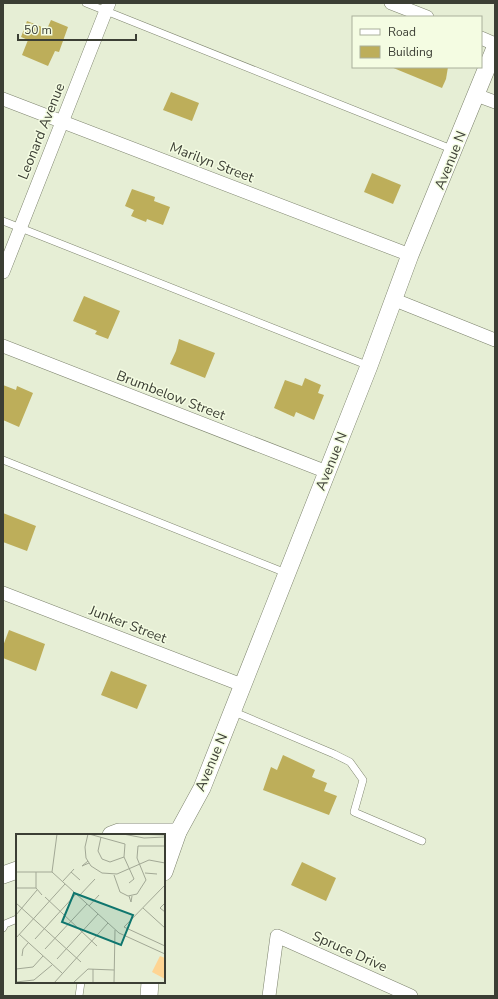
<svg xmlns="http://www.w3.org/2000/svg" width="498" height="999" font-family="'Nunito Sans',sans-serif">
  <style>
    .building { fill: #bdae5a }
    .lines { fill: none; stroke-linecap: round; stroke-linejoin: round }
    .service-casing { stroke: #7e846e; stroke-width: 8 }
    .minor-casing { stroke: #7e846e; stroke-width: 14 }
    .tertiary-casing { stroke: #7e846e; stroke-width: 18 }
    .service { stroke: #fff; stroke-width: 7 }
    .minor { stroke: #fff; stroke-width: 13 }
    .tertiary { stroke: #fff; stroke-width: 17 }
    .labels { text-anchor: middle; stroke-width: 3; stroke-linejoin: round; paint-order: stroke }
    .street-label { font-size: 14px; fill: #3b3e34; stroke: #f4fce2 }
    .inset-road { fill: none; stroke: #a2a895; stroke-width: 1 }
    .view { fill: #0f766e; fill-opacity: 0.15; stroke: #0f766e; stroke-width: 2 }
    .inset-edge { fill: none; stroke: #3b3e34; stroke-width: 2 }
  </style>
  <rect width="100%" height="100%" fill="#e6eed5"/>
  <g class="building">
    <polygon points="51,20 68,27 59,52 55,51 48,66 22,55 28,40 21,37 27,21 47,29"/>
    <polygon points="391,67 448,67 446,79 442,88"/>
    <polygon points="171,92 199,103 192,121 163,110"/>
    <polygon points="372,173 401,185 393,204 364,192"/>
    <polygon points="132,189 155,197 154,201 170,207 163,225 147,219 146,222 131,216 134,210 125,206"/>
    <polygon points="84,296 120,311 108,339 95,334 97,331 73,321"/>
    <polygon points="179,339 215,353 205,378 170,364 176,351"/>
    <polygon points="305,378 321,385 318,393 324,395 314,420 296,412 294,417 274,408 285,380 302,386"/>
    <polygon points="3,385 16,390 17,386 33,393 19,427 3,420"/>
    <polygon points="3,513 36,526 27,551 3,542"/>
    <polygon points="9,630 45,644 36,671 3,658 3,646"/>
    <polygon points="111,671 147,685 137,709 101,695"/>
    <polygon points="283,755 315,770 312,777 327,783 324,791 337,796 329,815 263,790 271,767 277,770"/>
    <polygon points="302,862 336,878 326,901 291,885"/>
  </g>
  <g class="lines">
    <defs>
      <g id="service">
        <polyline points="86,3 454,150"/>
        <polyline points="3,221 369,366"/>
        <polyline points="3,460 286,573"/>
        <polyline points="232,711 334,754 350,762 363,780 354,812 422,841"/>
        <polyline points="3,928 5,924 17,919"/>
        <polyline points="79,996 81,982"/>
      </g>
      <g id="minor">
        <polyline points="391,3 427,17"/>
        <polyline points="481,38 495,44"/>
        <polyline points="476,95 495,102"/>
        <polyline points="3,99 410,255"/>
        <polyline points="3,272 109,3"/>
        <polyline points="395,300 495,340"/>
        <polyline points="3,346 327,472"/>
        <polyline points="3,593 242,685"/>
        <polyline points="269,996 277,936 411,996"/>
      </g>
      <g id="tertiary">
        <polyline points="111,835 119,832 178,832"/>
        <polyline points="164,872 178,832 202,788 369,366 410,255 495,48"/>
        <polyline points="3,875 17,870"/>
        <polyline points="149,996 150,982"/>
      </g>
    </defs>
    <use href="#service" class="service-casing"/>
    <use href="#minor" class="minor-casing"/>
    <use href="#tertiary" class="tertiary-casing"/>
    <use href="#service" class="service"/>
    <use href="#minor" class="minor"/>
    <use href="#tertiary" class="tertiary"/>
  </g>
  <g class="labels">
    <g class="street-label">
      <text transform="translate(41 131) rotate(-68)" y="5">Leonard Avenue</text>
      <text transform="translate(450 160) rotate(-68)" y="5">Avenue N</text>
      <text transform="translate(212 162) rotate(21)" y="5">Marilyn Street</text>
      <text transform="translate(171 395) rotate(21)" y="5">Brumbelow Street</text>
      <text transform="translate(331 461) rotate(-68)" y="5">Avenue N</text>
      <text transform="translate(128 624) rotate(21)" y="5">Junker Street</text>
      <text transform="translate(211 762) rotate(-67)" y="5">Avenue N</text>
      <text transform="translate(350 951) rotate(24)" y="5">Spruce Drive</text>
    </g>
  </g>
  <g transform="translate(16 834)">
    <rect width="149" height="149" fill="#e6eed5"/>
    <path d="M144,122L149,124V145L136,138Z" fill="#fed493"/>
    <path class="inset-road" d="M72,0L69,13L70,24L75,32L86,39L101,40L133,26L149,29M73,0L109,10L108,23L118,45L113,49M107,0L128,4L149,3M114,0L149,1M85,3L82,17L86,25L94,28L108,23M72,27L66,32L73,29M0,38H36L103,99L149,120M20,38V54M36,38L41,0M55,38L64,46M129,39L141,40M98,41L104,58L112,62L121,60L130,46L121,24L122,12H149M47,47L58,35M149,51L108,93L149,112M0,54H20L26,61M63,62L79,45M113,62L115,68L116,62M29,63L81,112M0,69L65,128M149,69L144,74L149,78M73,72L83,61M127,74L149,94M0,81L21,56M3,100L46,139M0,104L49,50M19,105L60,60M29,115L71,70M6,122L7,115L12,109M41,125L82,80M0,135L17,133L27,122M77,135V149M0,148L18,146L36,131M38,149L92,89M57,149L72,135L98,136M98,149L99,96"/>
    <path class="view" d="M58,59L117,81L105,111L46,88Z"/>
    <rect width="149" height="149" class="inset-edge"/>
  </g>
  <rect width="498" height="999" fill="none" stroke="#3b3e34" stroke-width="8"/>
  <rect x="352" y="16" width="130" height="52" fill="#f4fce2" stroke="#aab09c"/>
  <rect x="360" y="29" width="20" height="6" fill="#ffffff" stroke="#aab09c"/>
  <text x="388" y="36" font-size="12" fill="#3b3e34">Road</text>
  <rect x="360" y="46" width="20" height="12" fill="#bdae5a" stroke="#aab09c"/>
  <text x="388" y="56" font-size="12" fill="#3b3e34">Building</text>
  <path d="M18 34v6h118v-6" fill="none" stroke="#3b3e34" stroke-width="2"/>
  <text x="24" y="34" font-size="12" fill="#3b3e34" stroke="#f4fce2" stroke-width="3" paint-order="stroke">50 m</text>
</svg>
